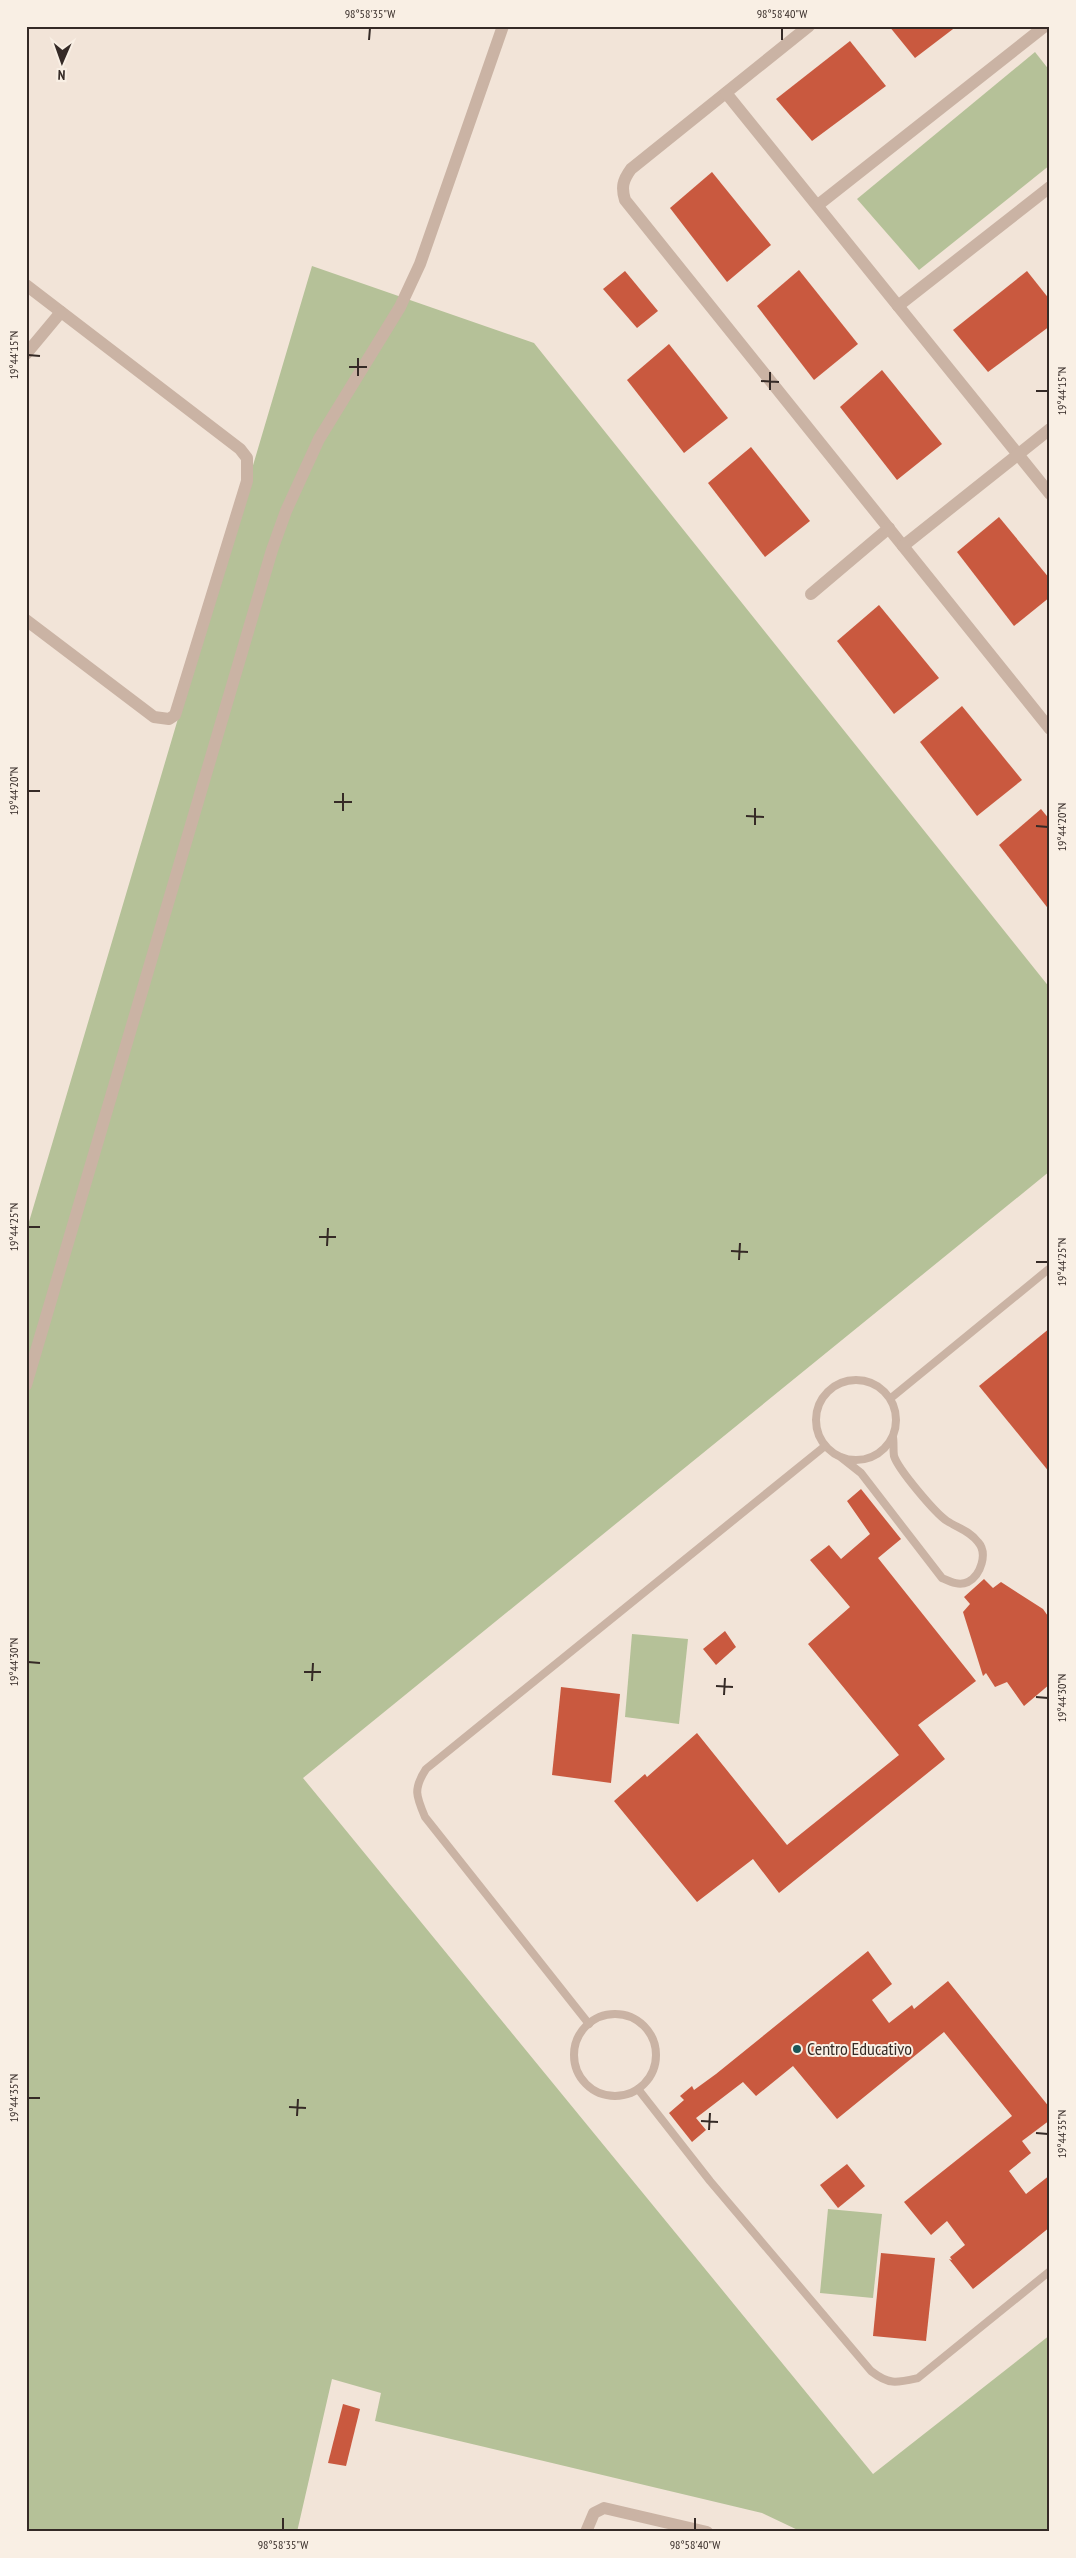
<svg xmlns="http://www.w3.org/2000/svg" width="1076" height="2558" font-family="'PT Sans Narrow',sans-serif">
  <style>
    .green { fill: #b5c198 }
    .building { fill: #c9593f }
    .lines { fill: none; stroke-linecap: round; stroke-linejoin: round }
    .lane { stroke: #cab3a4; stroke-width: 8 }
    .street { stroke: #cab3a4; stroke-width: 12 }
    .ticks { fill: none; stroke: #352a26; stroke-width: 2 }
    .poi-dot { fill: #1b5657; stroke: #f9efe4; stroke-width: 2 }
    .labels { text-anchor: middle; stroke-width: 4; stroke-linejoin: round; paint-order: stroke }
    .poi-label { font-size: 18px; fill: #352a26; stroke: #f9efe4; text-anchor: start }
    .neatline { fill: none; stroke: #352a26; stroke-width: 2 }
    .ticks-label { font-size: 12px; text-anchor: middle; fill: #352a26 }
  </style>
  <rect width="100%" height="100%" fill="#f2e4d8"/>
  <g class="green">
    <polygon points="1035,52 1050,71 1050,165 919,270 857,199"/>
    <polygon points="312,266 534,343 1050,988 1050,1171 303,1778 873,2474 1050,2335 1050,2532 802,2532 762,2513 375,2421 381,2393 332,2379 297,2532 26,2532 26,1232"/>
    <polygon points="632,1634 688,1639 679,1724 625,1717"/>
    <polygon points="828,2209 882,2214 873,2298 820,2293"/>
  </g>
  <g class="building">
    <polygon points="889,26 957,26 915,58"/>
    <polygon points="850,41 886,86 812,141 776,99"/>
    <polygon points="712,172 771,245 727,282 670,208"/>
    <polygon points="799,270 858,344 814,380 757,306"/>
    <polygon points="625,271 658,311 637,328 603,289"/>
    <polygon points="1027,271 1050,300 1050,326 988,372 953,330"/>
    <polygon points="669,344 728,418 684,453 627,380"/>
    <polygon points="882,370 942,444 897,480 840,407"/>
    <polygon points="751,447 810,521 765,557 708,483"/>
    <polygon points="999,517 1050,579 1050,597 1014,626 957,552"/>
    <polygon points="879,605 939,678 894,714 837,641"/>
    <polygon points="962,706 1022,780 977,816 920,742"/>
    <polygon points="1041,809 1050,820 1050,911 999,845"/>
    <polygon points="1050,1328 1050,1473 979,1386"/>
    <polygon points="861,1489 901,1539 878,1558 976,1681 918,1725 945,1759 779,1893 753,1859 697,1902 614,1801 645,1774 647,1777 697,1733 787,1845 899,1755 808,1644 850,1607 810,1560 829,1545 841,1559 870,1534 847,1501"/>
    <polygon points="984,1579 993,1588 1001,1582 1043,1609 1050,1619 1050,1684 1024,1706 1007,1682 995,1687 986,1673 983,1676 963,1612 970,1604 964,1597"/>
    <polygon points="725,1631 736,1647 716,1665 703,1649"/>
    <polygon points="561,1687 620,1694 611,1783 552,1775"/>
    <polygon points="868,1951 892,1984 872,2000 889,2023 912,2005 914,2009 948,1981 1050,2108 1050,2120 1022,2141 1031,2153 1009,2171 1026,2194 1050,2175 1050,2227 973,2289 949,2259 952,2260 950,2257 965,2245 947,2221 931,2235 904,2202 1012,2116 944,2032 837,2119 793,2066 756,2096 743,2082 696,2118 706,2130 692,2142 669,2113 684,2100 680,2096 692,2086 694,2090 716,2074"/>
    <polygon points="847,2164 865,2186 838,2208 820,2185"/>
    <polygon points="881,2253 935,2258 926,2341 873,2336"/>
    <polygon points="343,2404 360,2409 346,2466 328,2463"/>
  </g>
  <g class="lines">
    <g class="lane">
      <circle cx="856" cy="1420" r="40"/>
      <polyline points="891,1398 1050,1268"/>
      <path d="M842,1458L861,1473L942,1578C951,1582 959,1586 968,1582C981,1575 988,1553 978,1542C970,1531 958,1528 947,1521C935,1513 898,1469 894,1456C893,1450 894,1443 893,1437"/>
      <circle cx="615" cy="2055" r="41"/>
      <path d="M589,2024L425,1817C416,1796 413,1789 426,1769L825,1446"/>
      <path d="M638,2089L710,2181L871,2371C889,2385 896,2383 918,2378L1050,2271"/>
    </g>
    <g class="street">
      <path d="M809,26L631,169C623,180 621,187 625,200L1050,729"/>
      <polyline points="726,93 1050,494"/>
      <polyline points="818,205 1045,26"/>
      <polyline points="26,285 240,449 247,458 247,481 175,715 169,719 154,717 26,620"/>
      <polyline points="898,306 1050,187"/>
      <polyline points="26,354 61,312"/>
      <polyline points="903,546 1050,429"/>
      <polyline points="811,594 889,528"/>
      <polyline points="26,1385 272,550 286,511 319,439 400,307 420,264 503,26"/>
      <polyline points="586,2532 594,2513 604,2508 707,2532"/>
    </g>
  </g>
  <path class="ticks" d="M369,40L370,28M782,40V28M28,355L40,356M349,367H367M358,376V358M761,381L779,382M770,390V372M1036,391H1048M28,791H40M334,802H352M343,811V793M746,816L764,817M755,825V808M1036,826L1048,827M28,1227H40M319,1237H336M327,1246L328,1228M731,1251L748,1252M739,1260L740,1243M1036,1262H1048M28,1662L40,1663M304,1672H321M312,1681L313,1663M716,1686L733,1687M724,1695L725,1678M1036,1697L1048,1698M28,2098H40M289,2107L306,2108M297,2116L298,2099M701,2121L718,2122M709,2130L710,2113M1036,2133L1048,2134M283,2530V2518M695,2530V2518"/>
  <circle class="poi-dot" cx="797" cy="2049" r="5"/>
  <g class="labels">
    <g class="poi-label">
      <text x="807" y="2055">Centro Educativo</text>
    </g>
  </g>
  <rect width="1076" height="2558" fill="none" stroke="#f9efe4" stroke-width="55"/>
  <g transform="translate(62 62) rotate(182)" stroke="#f9efe4" stroke-width="4" paint-order="stroke">
  <path d="M0-4L9 19L0 12L-9 19Z" fill="#352a26"/>
  <text y="-8" font-size="14" font-weight="bold" text-anchor="middle" fill="#352a26">N</text>
  </g>
  <rect x="28" y="28" width="1020" height="2502" class="neatline"/>
  <g class="ticks-label">
    <text x="370" y="18">98°58'35"W</text>
    <text x="782" y="18">98°58'40"W</text>
    <text transform="translate(14 355) rotate(-90)" y="4">19°44'15"N</text>
    <text transform="translate(1062 391) rotate(-90)" y="4">19°44'15"N</text>
    <text transform="translate(14 791) rotate(-90)" y="4">19°44'20"N</text>
    <text transform="translate(1062 827) rotate(-90)" y="4">19°44'20"N</text>
    <text transform="translate(14 1227) rotate(-90)" y="4">19°44'25"N</text>
    <text transform="translate(1062 1262) rotate(-90)" y="4">19°44'25"N</text>
    <text transform="translate(14 1662) rotate(-90)" y="4">19°44'30"N</text>
    <text transform="translate(1062 1698) rotate(-90)" y="4">19°44'30"N</text>
    <text transform="translate(14 2098) rotate(-90)" y="4">19°44'35"N</text>
    <text transform="translate(1062 2134) rotate(-90)" y="4">19°44'35"N</text>
    <text x="283" y="2549">98°58'35"W</text>
    <text x="695" y="2549">98°58'40"W</text>
  </g>
</svg>
